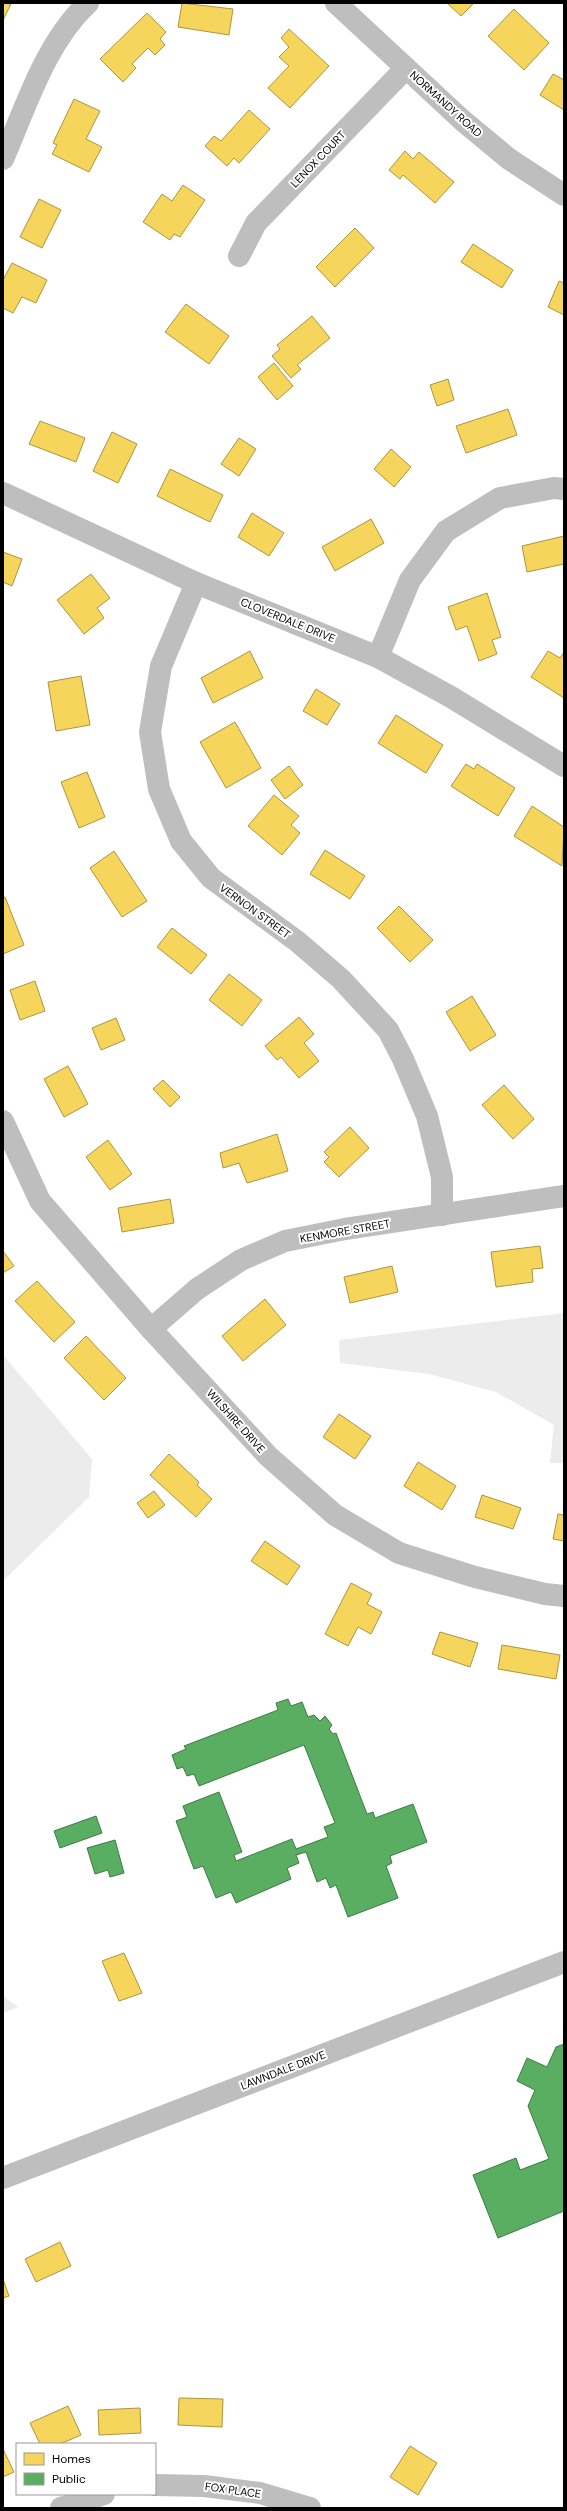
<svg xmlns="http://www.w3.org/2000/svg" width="567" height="2511" font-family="'DM Sans',sans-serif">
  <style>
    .green { fill: #ececec }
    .homes { fill: #f6d55c; stroke: #ac9540 }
    .public { fill: #5aae61; stroke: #3f7a44 }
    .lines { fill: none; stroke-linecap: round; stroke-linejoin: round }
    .minor { stroke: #bebebe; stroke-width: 22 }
    .major { stroke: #bebebe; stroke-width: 22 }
    .labels { text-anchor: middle; stroke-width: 4; stroke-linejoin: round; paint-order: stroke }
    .street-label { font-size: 11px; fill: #000; stroke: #fff }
  </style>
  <rect width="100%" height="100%" fill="#fff"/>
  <g class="green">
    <polygon points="564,1313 564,1463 550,1463 554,1425 496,1392 429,1374 340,1363 339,1340"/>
    <polygon points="3,1355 92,1459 89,1497 3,1581"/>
    <polygon points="3,1996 18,2007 3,2013"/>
  </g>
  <g class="homes">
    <polygon points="3,3 11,4 3,20"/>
    <polygon points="182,3 233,9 229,35 178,27"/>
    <polygon points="447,3 474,3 461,16"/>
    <polygon points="514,9 549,43 524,70 488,36"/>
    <polygon points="147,13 166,32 160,39 165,45 155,55 148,48 132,64 136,68 123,82 100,59"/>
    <polygon points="289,29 329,66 290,108 268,88 289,66 279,57 289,47 281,38"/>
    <polygon points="553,74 564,80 564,110 540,95"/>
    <polygon points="74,99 100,111 86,139 102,147 89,172 52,154 57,145 53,143"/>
    <polygon points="249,110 270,129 239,163 234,158 227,166 205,146 214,136 221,141"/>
    <polygon points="405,151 413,159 419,152 454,182 435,203 403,175 400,179 389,170"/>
    <polygon points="183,185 205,200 180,237 174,234 170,240 143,222 162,194 172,201"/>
    <polygon points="39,199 61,210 42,248 20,237"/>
    <polygon points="355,228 374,248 335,287 316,267"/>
    <polygon points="473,244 513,270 502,288 461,262"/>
    <polygon points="12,263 47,280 36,303 22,297 13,313 3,308 3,280"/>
    <polygon points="559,281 564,283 564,315 548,307"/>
    <polygon points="186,304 229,336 209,364 165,332"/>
    <polygon points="312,316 330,338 297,365 301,369 291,378 272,356 280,349 277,345"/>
    <polygon points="274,363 293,386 277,400 258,377"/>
    <polygon points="448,379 454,400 437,406 430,385"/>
    <polygon points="508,409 517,435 466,453 456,426"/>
    <polygon points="40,421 85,438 76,462 29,444"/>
    <polygon points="112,432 137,444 118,483 93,471"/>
    <polygon points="239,438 256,449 239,476 221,464"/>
    <polygon points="391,449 411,467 394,487 374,469"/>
    <polygon points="170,469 223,495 210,522 157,496"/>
    <polygon points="252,513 284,533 269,556 238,537"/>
    <polygon points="371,519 384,543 335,571 322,547"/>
    <polygon points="564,536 564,564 527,572 522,546"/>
    <polygon points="3,552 22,559 12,586 3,582"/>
    <polygon points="91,574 110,598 97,608 104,618 84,634 57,600"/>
    <polygon points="487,593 501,637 492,640 497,654 479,661 467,626 456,630 448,607"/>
    <polygon points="250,651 263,678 213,703 201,678"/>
    <polygon points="548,651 560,658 564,652 564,698 531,677"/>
    <polygon points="81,676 90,725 56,731 48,682"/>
    <polygon points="316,689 340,704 327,725 303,711"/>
    <polygon points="396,715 443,745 426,773 378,743"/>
    <polygon points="235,722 261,768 226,788 200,742"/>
    <polygon points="466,764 474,769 477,764 515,788 498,816 451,786"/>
    <polygon points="289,766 303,785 285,799 271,780"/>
    <polygon points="87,772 105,817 79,828 61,782"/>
    <polygon points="274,795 299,816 291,825 300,833 282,855 248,826"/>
    <polygon points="532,806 564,827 562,866 514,836"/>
    <polygon points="325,850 365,876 350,899 310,874"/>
    <polygon points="114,851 147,901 122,917 90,868"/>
    <polygon points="5,897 24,945 3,954 3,898"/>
    <polygon points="399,906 433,940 410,962 377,928"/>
    <polygon points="172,928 207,955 191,974 157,947"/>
    <polygon points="229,974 262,1000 242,1026 209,1000"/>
    <polygon points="35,981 45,1011 20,1020 10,990"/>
    <polygon points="472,996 496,1035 470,1051 446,1012"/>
    <polygon points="299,1017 314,1034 304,1043 319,1061 299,1078 281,1057 277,1060 265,1046"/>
    <polygon points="116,1018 125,1040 101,1050 92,1028"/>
    <polygon points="68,1066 88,1104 64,1117 44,1079"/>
    <polygon points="163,1080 180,1097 170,1107 153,1089"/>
    <polygon points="504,1085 534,1119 513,1139 482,1105"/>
    <polygon points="350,1127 369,1148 339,1177 324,1162 329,1157 324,1152"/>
    <polygon points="277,1134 288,1171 247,1183 239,1163 223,1168 220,1153"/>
    <polygon points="108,1140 132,1174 110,1190 86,1157"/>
    <polygon points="170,1199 174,1223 122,1232 118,1208"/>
    <polygon points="540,1246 543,1268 532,1269 533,1282 496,1287 491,1252"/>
    <polygon points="3,1251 14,1266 3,1273"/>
    <polygon points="392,1266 398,1292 350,1303 344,1277"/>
    <polygon points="37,1281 75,1322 54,1342 15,1301"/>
    <polygon points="265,1299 286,1325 243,1361 222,1336"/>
    <polygon points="86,1336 126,1378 104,1400 64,1358"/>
    <polygon points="339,1414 371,1436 355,1459 323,1437"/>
    <polygon points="169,1454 199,1482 197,1485 212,1499 196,1517 150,1475"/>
    <polygon points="418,1462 456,1486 442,1510 404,1486"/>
    <polygon points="154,1491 165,1505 148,1518 137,1503"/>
    <polygon points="482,1495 521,1508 513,1529 475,1517"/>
    <polygon points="558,1514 564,1515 564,1541 553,1539"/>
    <polygon points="265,1541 300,1566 287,1585 251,1561"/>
    <polygon points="351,1583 372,1594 367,1604 382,1612 371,1634 358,1627 348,1646 325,1634"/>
    <polygon points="440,1632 478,1643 470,1667 432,1654"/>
    <polygon points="502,1645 560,1655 556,1679 498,1669"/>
    <polygon points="124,1953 142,1993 119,2001 102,1961"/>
    <polygon points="60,2242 71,2266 36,2282 25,2259"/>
    <polygon points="3,2279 9,2296 3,2298"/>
    <polygon points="179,2398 223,2399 222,2427 178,2425"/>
    <polygon points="68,2406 81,2435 60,2444 40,2444 30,2423"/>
    <polygon points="140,2408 141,2433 99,2435 98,2410"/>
    <polygon points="410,2446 437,2463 418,2495 390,2477"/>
    <polygon points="3,2449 14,2472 3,2477"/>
  </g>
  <g class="public">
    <polygon points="288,1699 291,1706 302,1702 308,1717 314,1715 320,1721 325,1716 332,1725 329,1729 333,1734 336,1733 367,1814 373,1812 375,1818 413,1804 427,1842 390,1856 392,1863 386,1866 398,1898 348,1917 336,1885 330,1888 326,1878 317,1882 306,1852 296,1855 299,1863 287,1868 291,1879 236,1903 231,1892 216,1898 203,1866 194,1869 176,1821 187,1817 183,1806 219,1792 242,1852 234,1855 236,1861 292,1839 296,1849 328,1837 324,1827 335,1823 304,1745 199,1786 194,1774 187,1776 183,1767 177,1769 172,1755 186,1749 184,1746 278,1710 276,1703"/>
    <polygon points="96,1816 102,1833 60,1848 54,1831"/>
    <polygon points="115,1840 124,1873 110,1877 108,1870 95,1874 87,1848"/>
    <polygon points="564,2044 564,2211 498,2238 473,2175 516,2158 520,2170 549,2159 528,2106 535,2090 517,2081 527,2058 547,2067 556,2047"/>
  </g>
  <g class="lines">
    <g class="minor">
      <polyline points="336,3 462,120 509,159 564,195"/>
      <path d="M3,159C26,107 45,43 88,3"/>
      <polyline points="239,256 256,223 406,68"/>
      <polyline points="3,493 196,583 378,657 451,697 564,766"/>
      <polyline points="196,583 161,666 150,732 159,789 181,841 211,878 298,942 341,979 388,1030 403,1059 427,1116 442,1177 442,1215"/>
      <polyline points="378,657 410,580 446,531 500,498 554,488 564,489"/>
      <polyline points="3,1121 40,1201 151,1329 268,1456 335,1515 399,1553 475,1577 545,1594 564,1596"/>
      <polyline points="151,1329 197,1289 241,1260 285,1241 345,1229 564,1196"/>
      <polyline points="155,2485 204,2486 260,2493 310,2508"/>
      <polyline points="61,2508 104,2494"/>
    </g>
    <polyline class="major" points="3,2178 564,1962"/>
  </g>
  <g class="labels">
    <g class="street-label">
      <text transform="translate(446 104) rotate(42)" y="4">NORMANDY ROAD</text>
      <text transform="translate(318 159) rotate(-46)" y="4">LENOX COURT</text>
      <text transform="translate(288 620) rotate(22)" y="4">CLOVERDALE DRIVE</text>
      <text transform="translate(255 911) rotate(36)" y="4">VERNON STREET</text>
      <text transform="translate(345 1231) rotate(-10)" y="4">KENMORE STREET</text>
      <text transform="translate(236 1421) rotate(48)" y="4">WILSHIRE DRIVE</text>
      <text transform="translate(283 2070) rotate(-21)" y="4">LAWNDALE DRIVE</text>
      <text transform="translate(233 2490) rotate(8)" y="4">FOX PLACE</text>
    </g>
  </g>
  <rect width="567" height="2511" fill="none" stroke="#000000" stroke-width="8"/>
  <rect x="16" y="2443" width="140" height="52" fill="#ffffff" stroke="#999999"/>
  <rect x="24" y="2453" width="20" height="12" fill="#f6d55c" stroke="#999999"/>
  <text x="52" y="2463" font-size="12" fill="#000000">Homes</text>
  <rect x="24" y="2473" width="20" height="12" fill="#5aae61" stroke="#999999"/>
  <text x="52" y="2483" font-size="12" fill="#000000">Public</text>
</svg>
